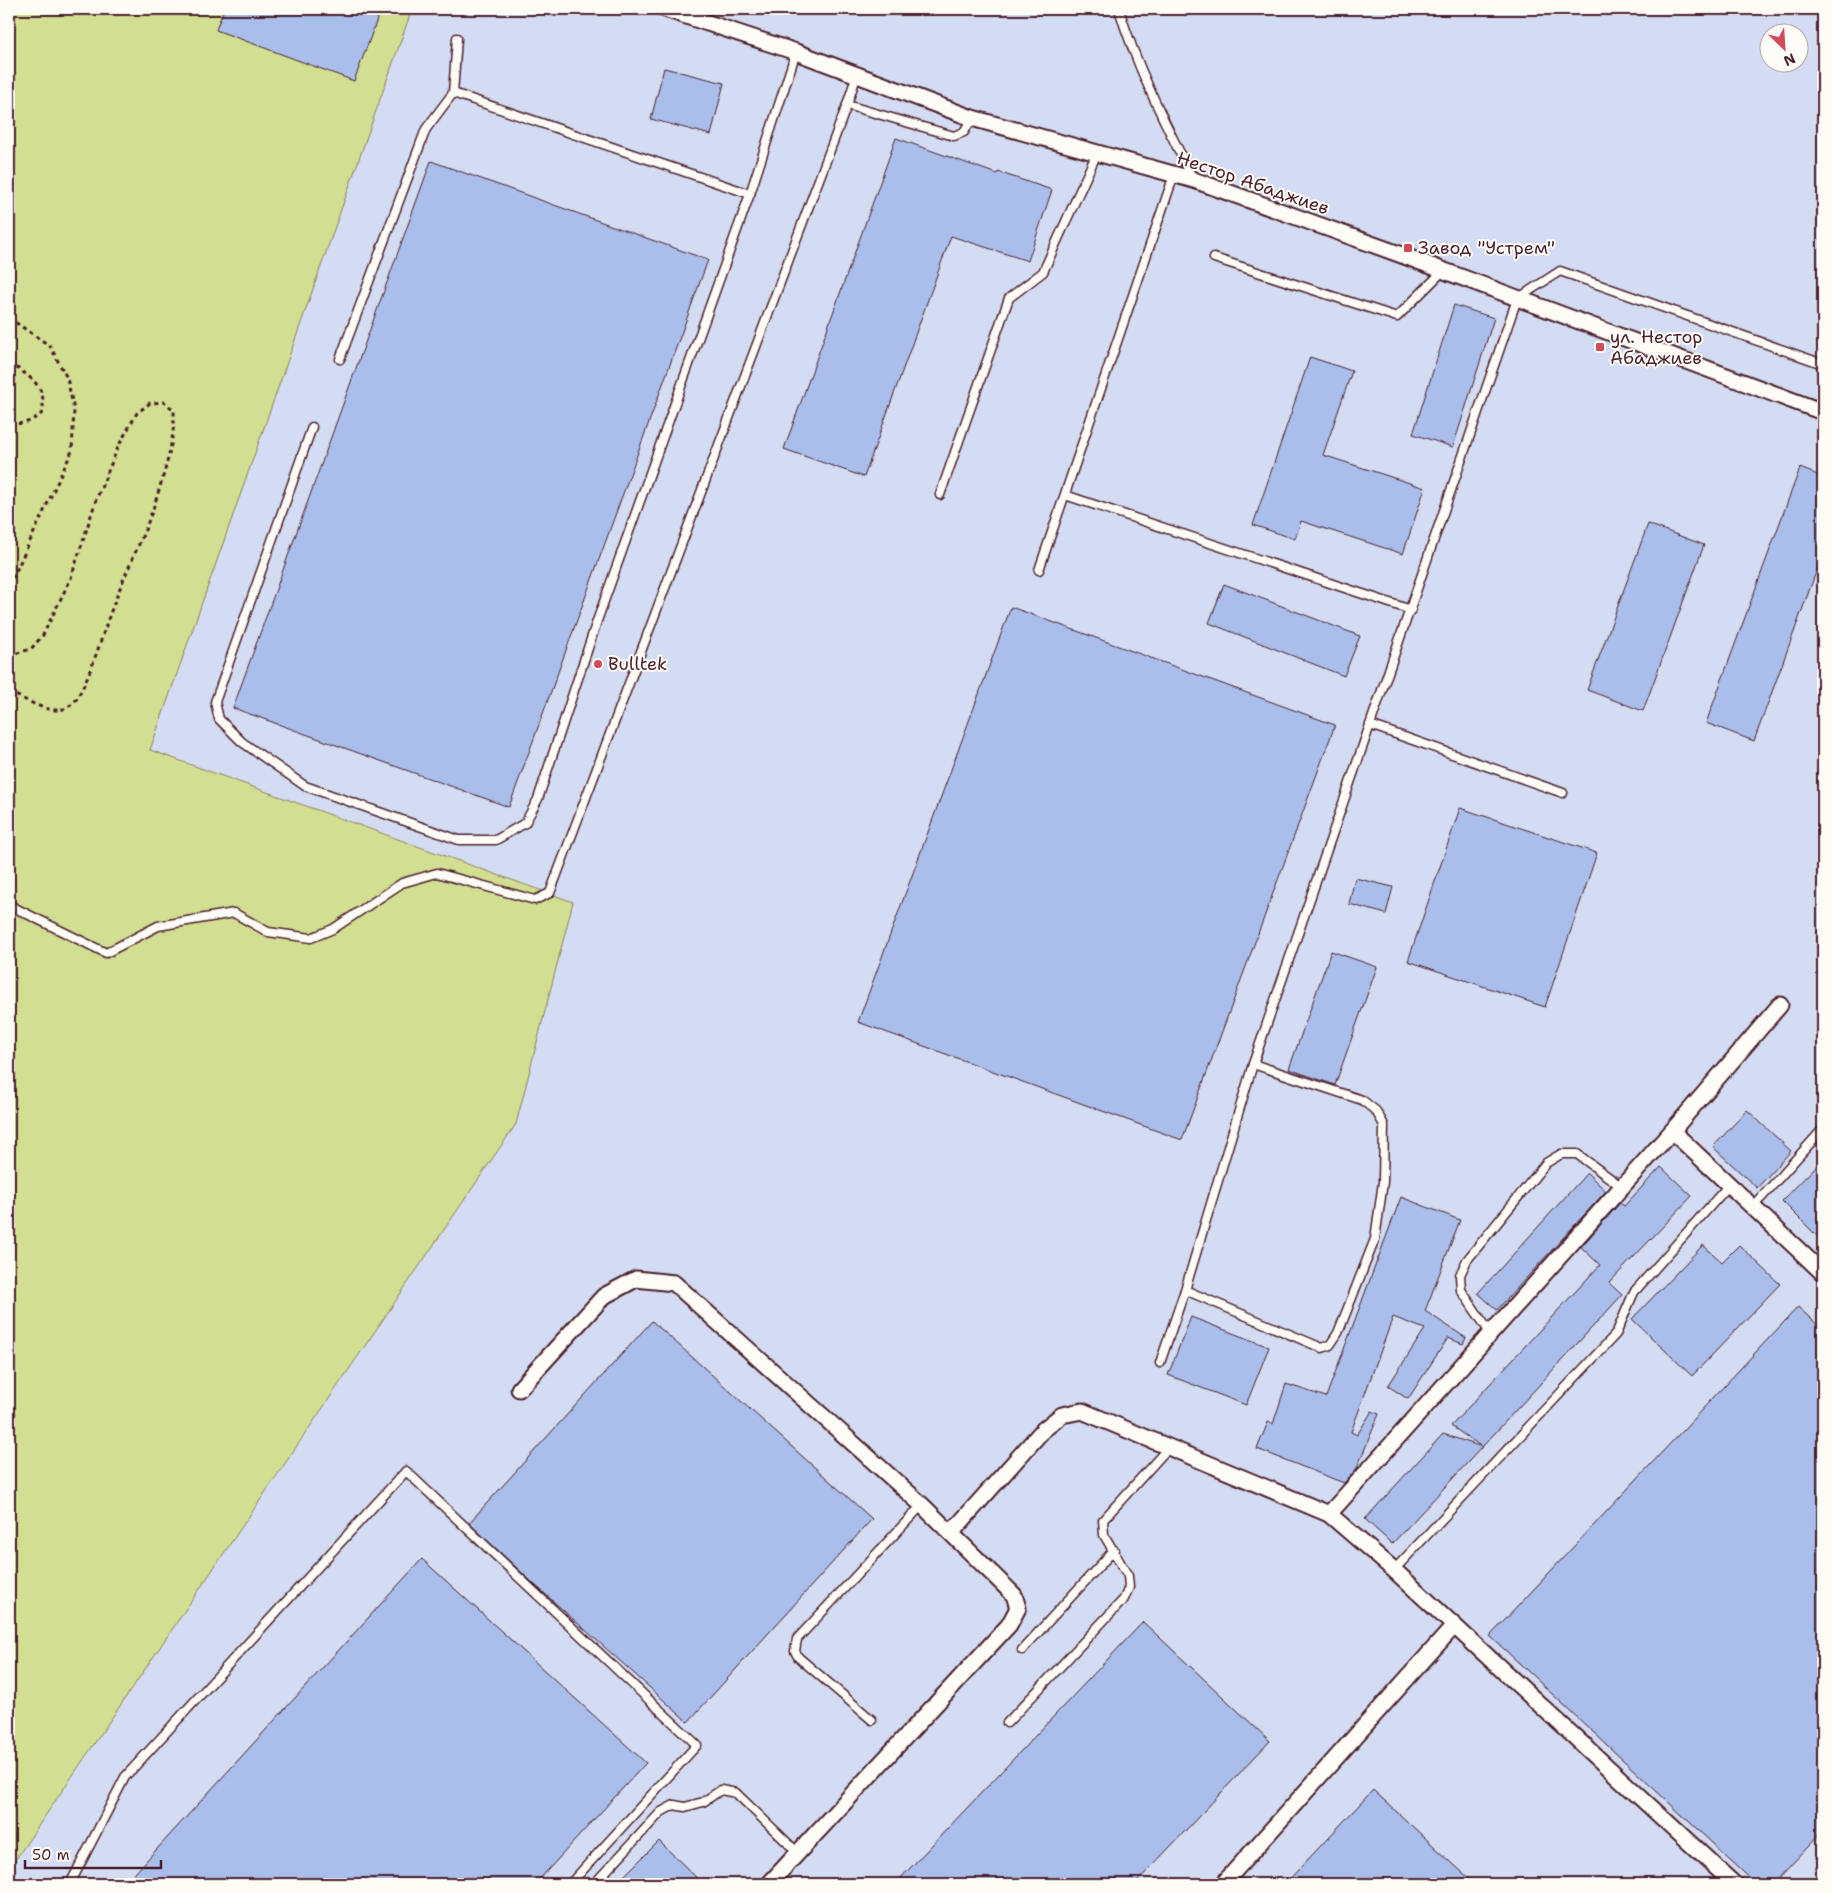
<svg xmlns="http://www.w3.org/2000/svg" width="1832" height="1893" font-family="'Shantell Sans',sans-serif">
  <style>
    .built { fill: #d3dcf2; fill-rule: evenodd }
    .green { fill: #d2de91; stroke: #8e7e5e }
    .lines { fill: none; stroke-linecap: round; stroke-linejoin: round }
    .stream { stroke: #7c8ca9; stroke-width: 5.5 }
    .building { fill: #aabeec; stroke: #4a1f2b }
    .service-casing { stroke: #4a1f2b; stroke-width: 11 }
    .minor-casing { stroke: #4a1f2b; stroke-width: 19 }
    .path { stroke: #4a1f2b; stroke-width: 3; stroke-dasharray: 4 4; stroke-linecap: butt }
    .service { stroke: #fdfcf7; stroke-width: 8 }
    .minor { stroke: #fdfcf7; stroke-width: 15 }
    .poi-dot { fill: #d1495b; stroke: #fdfcf7; stroke-width: 2 }
    .labels { text-anchor: middle; stroke-width: 4; stroke-linejoin: round; paint-order: stroke }
    .street-label { font-size: 18px; fill: #4a1f2b; stroke: #fdfcf7 }
    .poi-label { font-size: 18px; fill: #4a1f2b; stroke: #fdfcf7; text-anchor: start }
  </style>
  <rect width="100%" height="100%" fill="#e4e9f4"/>
  <filter id="ink" filterUnits="userSpaceOnUse"><feTurbulence type="fractalNoise" baseFrequency=".02" numOctaves="2"/><feDisplacementMap in="SourceGraphic" scale="10" xChannelSelector="R" yChannelSelector="G"/><feConvolveMatrix kernelMatrix="1 2 1 2 8 2 1 2 1" color-interpolation-filters="sRGB"/></filter>
  <g filter="url(#ink)">
    <path class="built" d="M412,9H1823V1884H9V1869L516,1124L573,903L550,893L149,750ZM1770,32H1800V62H1770Z"/>
    <polygon class="green" points="9,9 412,9 150,750 573,902 516,1124 9,1869"/>
    <g class="lines">
      <polyline class="stream" points="9,10 10,9"/>
    </g>
    <g class="building">
      <polygon points="224,9 381,9 354,81 216,30"/>
      <polygon points="664,68 724,83 711,135 651,119"/>
      <polygon points="896,138 997,174 998,172 1052,190 1028,261 951,236 864,477 784,449"/>
      <polygon points="431,161 708,260 509,807 233,708"/>
      <polygon points="1454,305 1494,318 1453,447 1413,434"/>
      <polygon points="1310,357 1352,371 1323,455 1425,488 1403,554 1301,521 1295,539 1253,525"/>
      <polygon points="1800,468 1823,477 1823,553 1754,741 1706,723"/>
      <polygon points="1648,524 1704,545 1643,711 1587,690"/>
      <polygon points="1224,584 1360,636 1344,676 1209,623"/>
      <polygon points="1011,607 1335,725 1182,1140 858,1022"/>
      <polygon points="1460,808 1597,853 1545,1007 1408,961"/>
      <polygon points="1355,878 1393,887 1386,914 1349,904"/>
      <polygon points="1331,951 1377,967 1335,1085 1289,1069"/>
      <polygon points="1747,1110 1791,1151 1757,1188 1713,1147"/>
      <polygon points="1823,1159 1823,1242 1782,1201"/>
      <polygon points="1661,1167 1692,1196 1609,1283 1622,1295 1482,1447 1451,1426 1600,1265 1581,1247 1620,1203 1624,1206"/>
      <polygon points="1587,1173 1606,1191 1497,1310 1478,1293"/>
      <polygon points="1401,1197 1460,1220 1425,1311 1466,1338 1463,1344 1448,1338 1408,1399 1388,1386 1425,1329 1393,1317 1351,1432 1357,1435 1372,1411 1379,1414 1357,1468 1344,1483 1257,1449 1268,1422 1273,1424 1286,1384 1326,1397"/>
      <polygon points="1703,1245 1722,1262 1739,1245 1780,1284 1692,1376 1632,1319"/>
      <polygon points="1798,1307 1823,1330 1823,1831 1773,1884 1756,1884 1490,1636"/>
      <polygon points="1191,1317 1269,1347 1246,1405 1168,1375"/>
      <polygon points="652,1321 872,1519 688,1722 534,1584 469,1523"/>
      <polygon points="1443,1434 1482,1447 1392,1544 1365,1519"/>
      <polygon points="422,1559 646,1763 535,1884 125,1884"/>
      <polygon points="1143,1622 1270,1741 1135,1884 895,1884"/>
      <polygon points="1373,1790 1475,1884 1285,1884"/>
      <polygon points="659,1841 703,1884 616,1884"/>
    </g>
    <g class="lines">
      <defs>
        <g id="service">
          <path d="M1119,9C1137,68 1165,123 1193,179"/>
          <polyline points="857,74 847,105 954,136 964,132 972,118"/>
          <polyline points="453,93 750,194"/>
          <polyline points="1214,258 1397,317 1443,271"/>
          <polyline points="340,359 426,129 453,93 457,38"/>
          <polyline points="312,427 215,702 219,719 242,742 305,786 459,840 496,840 525,823 538,799 597,621 750,194 796,52"/>
          <polyline points="940,495 1009,298 1043,272 1097,153"/>
          <polyline points="1065,495 1411,610"/>
          <polyline points="1039,570 1174,175"/>
          <polyline points="1370,725 1563,793"/>
          <polyline points="9,905 106,953 158,926 234,913 268,932 311,938 333,929 402,883 437,873 535,900 550,893 847,105"/>
          <polyline points="1753,1207 1823,1129"/>
          <polyline points="1185,1290 1322,1348 1330,1345 1338,1333 1375,1239 1383,1182 1384,1125 1376,1111 1362,1100 1253,1064"/>
          <polyline points="1491,1334 1461,1290 1460,1275 1467,1260 1546,1163 1561,1154 1577,1154 1622,1187"/>
          <polyline points="1160,1363 1185,1290 1253,1064 1517,299 1560,271 1823,364"/>
          <polyline points="1394,1570 1616,1334 1634,1292 1729,1185"/>
          <polyline points="1022,1650 1114,1550"/>
          <polyline points="872,1720 798,1657 795,1651 797,1639 922,1505"/>
          <polyline points="1007,1723 1124,1599 1129,1587 1128,1576 1104,1535 1103,1520 1169,1447"/>
          <polyline points="70,1884 125,1777 406,1471 697,1745 570,1884"/>
          <polyline points="594,1884 661,1812 674,1805 685,1807 703,1802 721,1790 736,1793 798,1853"/>
        </g>
        <g id="minor">
          <polyline points="665,9 796,52 972,118 1194,180 1399,254 1823,412"/>
          <polyline points="1672,1131 1823,1273"/>
          <polyline points="519,1389 604,1296 636,1279 674,1283 922,1505 1014,1595 1018,1608 1009,1625 769,1884"/>
          <polyline points="1329,1514 1672,1131 1780,1005"/>
          <polyline points="952,1532 1043,1430 1062,1415 1082,1411 1329,1514 1394,1570 1734,1884"/>
          <polyline points="1223,1884 1454,1626"/>
        </g>
      </defs>
      <use href="#service" class="service-casing"/>
      <use href="#minor" class="minor-casing"/>
      <g class="path">
        <polyline points="9,318 50,346 67,378 74,410 72,451 9,586"/>
        <path d="M9,363C29,376 48,386 42,413C32,421 21,427 9,421"/>
        <path d="M9,652L14,654L31,649L43,635L71,578L96,500L119,445L137,413L150,403L164,402L174,410C175,442 164,473 155,503C144,536 128,567 116,598C103,630 94,669 77,698C75,702 70,706 66,708C51,716 23,698 9,692"/>
      </g>
      <use href="#service" class="service"/>
      <use href="#minor" class="minor"/>
    </g>
  </g>
  <g class="poi-dot">
    <rect x="1403" y="243" width="10" height="10" rx="2.5"/>
    <rect x="1595" y="342" width="10" height="10" rx="2.5"/>
    <circle cx="598" cy="664" r="5"/>
  </g>
  <g class="labels">
    <g class="street-label">
      <text transform="translate(1253 183) rotate(19)" y="6">Нестор Абаджиев</text>
    </g>
    <g class="poi-label">
      <text x="1418" y="254">Завод "Устрем"</text>
      <text x="1610" y="343">ул. Нестор<tspan x="1610" dy="21">Абаджиев</tspan></text>
      <text x="608" y="670">Bulltek</text>
    </g>
  </g>
  <rect width="1832" height="1893" fill="none" stroke="#fdfcf7" stroke-width="30"/>
  <rect x="15" y="15" width="1802" height="1863" fill="none" stroke="#4a1f2b" stroke-width="2" filter="url(#ink)"/>
  <g transform="translate(1784 48) rotate(155)"><circle r="24" fill="#fdfcf7" stroke="#b5a4a5"/>
  <path d="M0-4L9 19L0 12L-9 19Z" fill="#d1495b"/>
  <text y="-8" font-size="14" font-weight="bold" text-anchor="middle" fill="#4a1f2b">N</text>
  </g>
  <path d="M25 1860v8h136v-8" fill="none" stroke="#4a1f2b" stroke-width="2.5"/>
  <text x="32" y="1860" font-size="15" fill="#4a1f2b" stroke="#fdfcf7" stroke-width="4" paint-order="stroke">50 m</text>
</svg>
